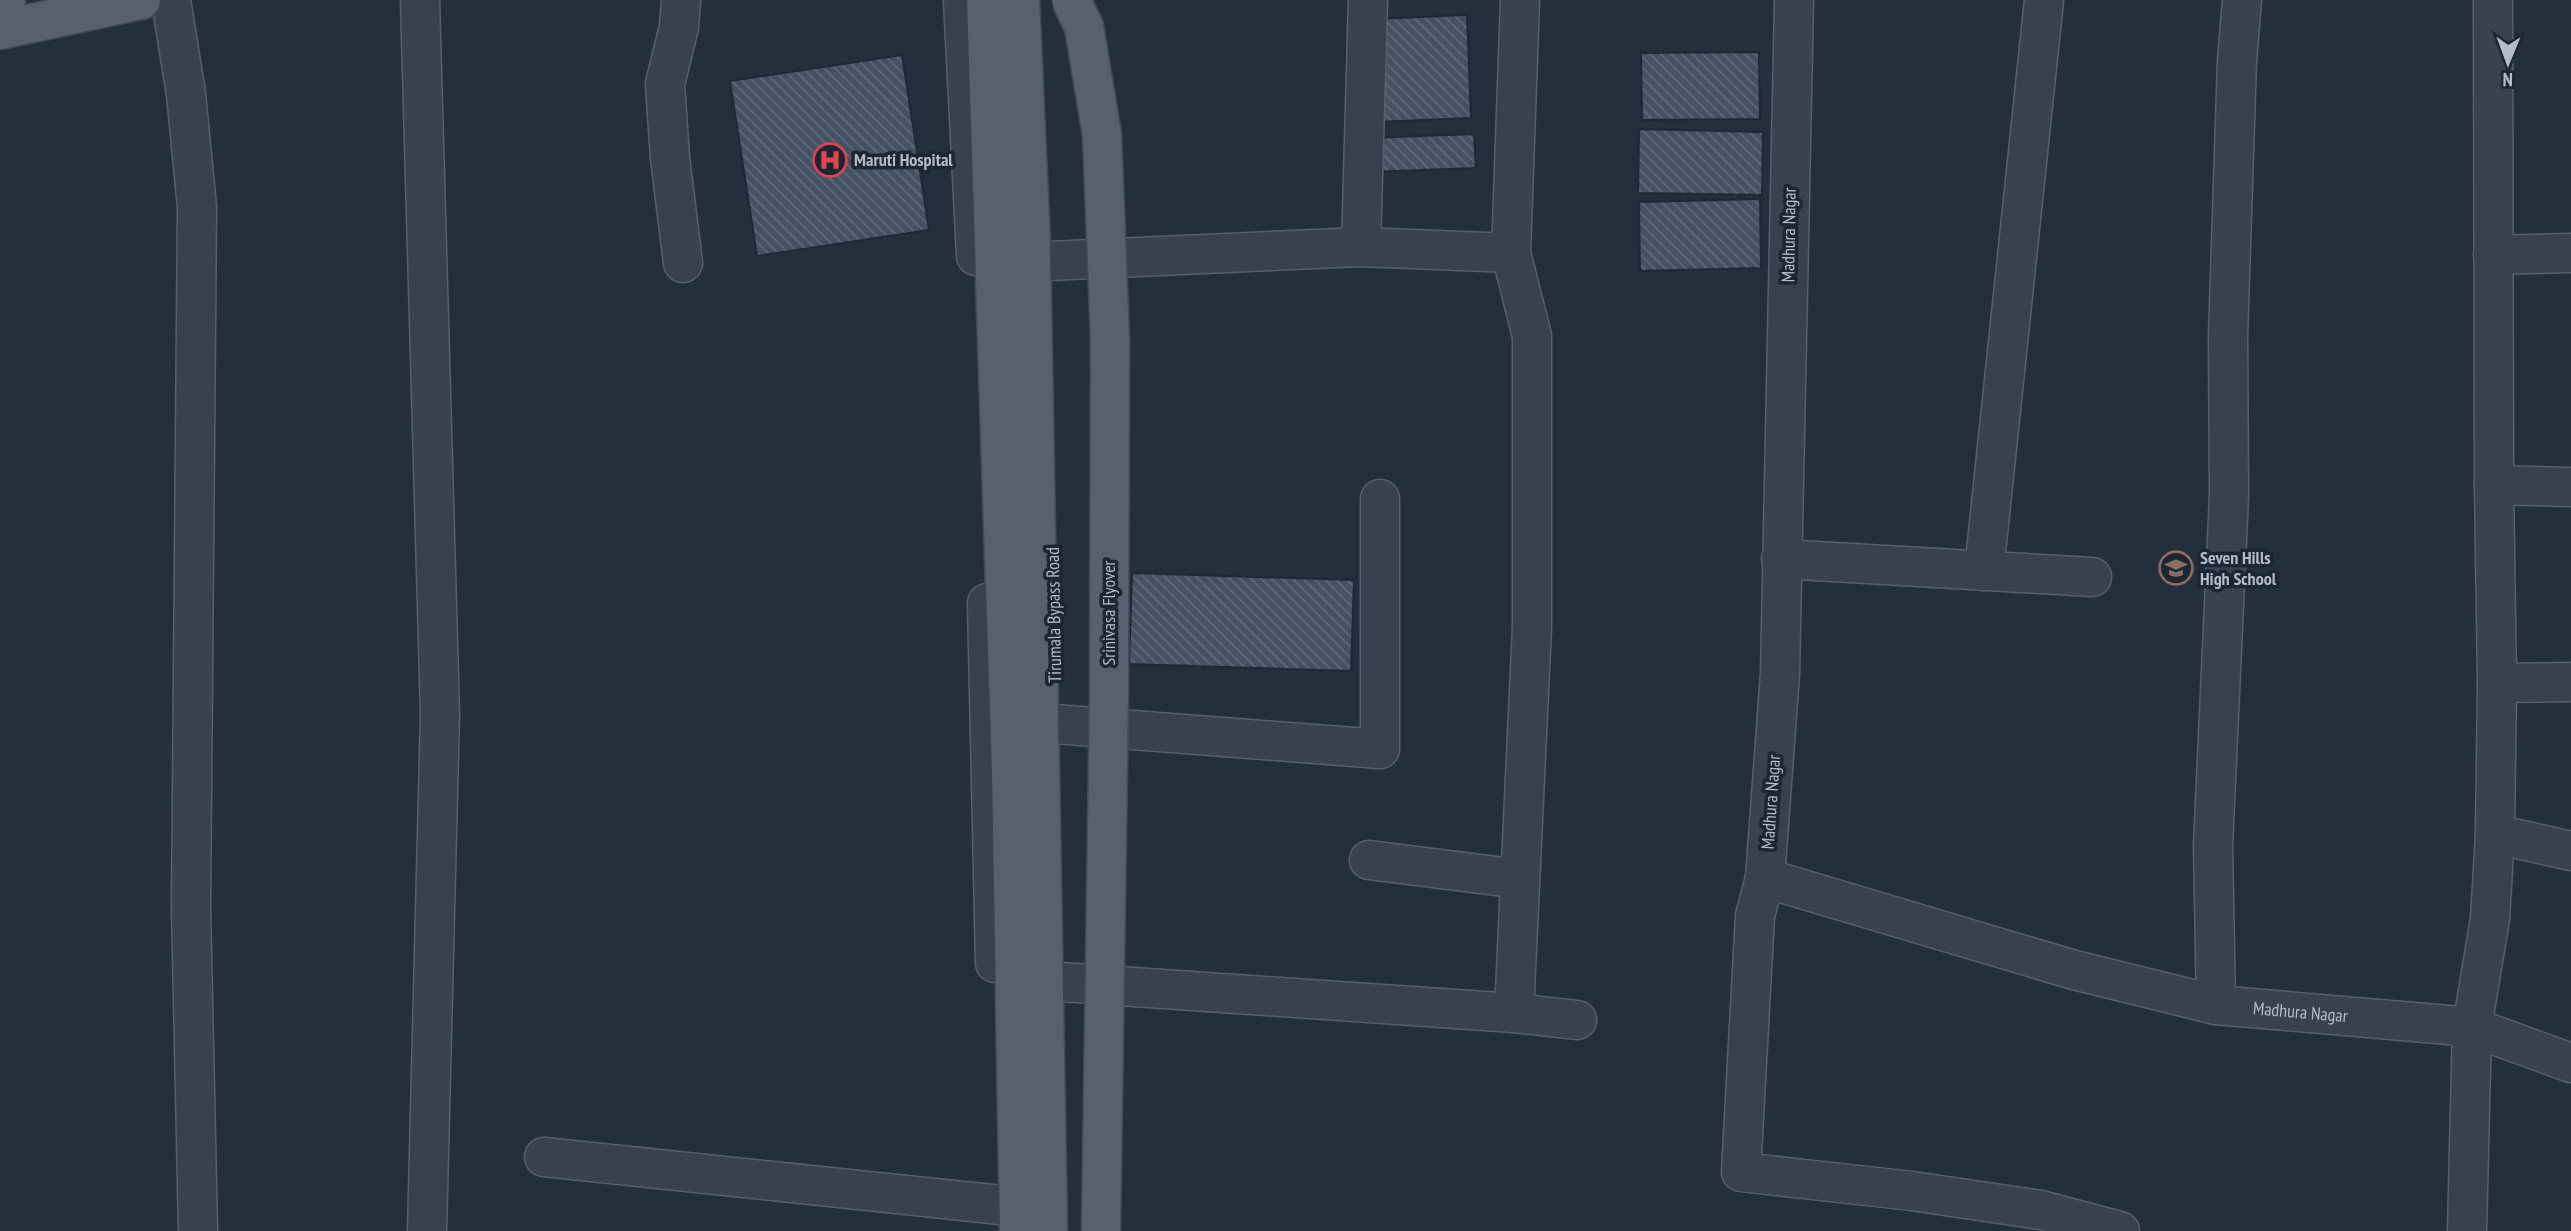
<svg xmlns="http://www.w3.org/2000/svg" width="2571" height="1231" font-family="'PT Sans Narrow',sans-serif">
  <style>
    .building { fill: url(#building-back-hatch); stroke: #1f2835; stroke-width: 2 }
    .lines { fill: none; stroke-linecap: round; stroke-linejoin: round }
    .minor-casing { stroke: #565f6c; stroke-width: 41 }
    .major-casing { stroke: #414a57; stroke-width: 41 }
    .minor { stroke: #38414e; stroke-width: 38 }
    .major { stroke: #56606e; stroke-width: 38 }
    .major-bridge-casing { stroke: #414a57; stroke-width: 41; stroke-linecap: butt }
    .major-bridge { stroke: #56606e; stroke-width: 38 }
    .labels { text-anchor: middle; stroke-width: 7; stroke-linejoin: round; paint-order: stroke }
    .poi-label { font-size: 18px; font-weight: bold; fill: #b4bcc9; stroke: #1d2633; text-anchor: start }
    .street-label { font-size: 18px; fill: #b4bcc9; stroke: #1d2633 }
  </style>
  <defs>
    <pattern id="building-back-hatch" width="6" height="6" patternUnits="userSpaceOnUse" patternTransform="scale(1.75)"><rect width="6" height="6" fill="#455162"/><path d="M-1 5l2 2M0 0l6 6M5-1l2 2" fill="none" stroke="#5d6877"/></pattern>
  </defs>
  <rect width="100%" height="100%" fill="#242f3e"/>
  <g class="building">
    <polygon points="1467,15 1471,118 1377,122 1373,19"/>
    <polygon points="1759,52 1760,119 1642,120 1641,53"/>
    <polygon points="902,55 929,230 757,256 730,81"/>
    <polygon points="1639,129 1763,132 1762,195 1638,193"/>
    <polygon points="1474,134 1476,168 1370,172 1368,138"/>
    <polygon points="1760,199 1761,268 1640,271 1639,202"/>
    <polygon points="1132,573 1354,580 1351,671 1129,664"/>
  </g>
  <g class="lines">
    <defs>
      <g id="minor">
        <polyline points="171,0 186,94 197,207 191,907 198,1231"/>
        <polyline points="420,0 440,714 427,1231"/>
        <polyline points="681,0 679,27 665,84 670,158 683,263"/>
        <polyline points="963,0 976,256"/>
        <path id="s1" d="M1794,0L1780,674L1765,878L2074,970L2216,1005L2472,1027L2571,1063"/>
        <polyline points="1361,247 1368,0"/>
        <polyline points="2493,255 2571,253"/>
        <polyline points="1048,261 1361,247 1511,253"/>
        <polyline points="2494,485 2571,487"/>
        <polyline points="1781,559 2092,577"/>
        <polyline points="1984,571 2044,0"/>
        <polyline points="987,603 995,963"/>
        <polyline points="2497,683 2571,682"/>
        <polyline points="1055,724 1380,749 1380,499"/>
        <polyline points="2495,834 2571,851"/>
        <polyline points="1369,860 1520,879"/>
        <polyline points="1765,878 1755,916 1741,1172 1912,1191 2041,1210 2120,1231"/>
        <polyline points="1061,982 1514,1013 1577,1020"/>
        <polyline points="2216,1005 2213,846 2229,495 2228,336 2237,61 2242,0"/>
        <polyline points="1514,1013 1532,627 1532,336 1511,253 1520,0"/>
        <polyline points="544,1157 1001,1205"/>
        <polyline points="2467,1231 2472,1027 2490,919 2495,834 2497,683 2494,485 2493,0"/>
      </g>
      <g id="major">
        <polyline points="986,0 1011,774 1019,1231"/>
        <polyline points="1020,0 1031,243 1048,1231"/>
        <polyline points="0,1 6,0"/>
        <polyline points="0,30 141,0"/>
      </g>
    </defs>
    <use href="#minor" class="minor-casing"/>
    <use href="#major" class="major-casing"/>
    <use href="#minor" class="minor"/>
    <use href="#major" class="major"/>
    <defs>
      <polyline id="major-bridge" points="1071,0 1084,27 1102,135 1110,339 1109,695 1101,1231"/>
    </defs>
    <use href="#major-bridge" class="major-bridge-casing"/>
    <use href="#major-bridge" class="major-bridge"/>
  </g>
  <defs>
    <symbol id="hospital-ring" viewBox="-11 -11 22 22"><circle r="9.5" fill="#1d2633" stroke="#e0444e" stroke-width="1.5"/><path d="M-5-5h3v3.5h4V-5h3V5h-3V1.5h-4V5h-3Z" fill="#e0444e"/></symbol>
    <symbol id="school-ring" viewBox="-11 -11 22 22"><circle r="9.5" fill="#1d2633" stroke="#8d6e63" stroke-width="1.5"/><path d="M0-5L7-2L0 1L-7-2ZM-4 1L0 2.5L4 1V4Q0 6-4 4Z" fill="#8d6e63"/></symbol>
  </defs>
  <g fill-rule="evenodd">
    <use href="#hospital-ring" x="811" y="141" width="38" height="38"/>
    <use href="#school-ring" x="2157" y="549" width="38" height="38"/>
  </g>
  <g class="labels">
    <g class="poi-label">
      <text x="854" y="166">Maruti Hospital</text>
      <text x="2200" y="564">Seven Hills<tspan x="2200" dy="21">High School</tspan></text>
    </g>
    <g class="street-label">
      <text transform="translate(1789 235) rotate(-89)" y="6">Madhura Nagar</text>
      <text transform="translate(1109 613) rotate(-90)" y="6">Srinivasa Flyover</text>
      <text transform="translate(1054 615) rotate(-91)" y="6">Tirumala Bypass Road</text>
      <text transform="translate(1771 802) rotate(-86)" y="6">Madhura Nagar</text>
      <text dy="6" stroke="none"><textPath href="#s1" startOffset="1432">Madhura Nagar</textPath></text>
    </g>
  </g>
  <g transform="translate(2508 63) rotate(181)" stroke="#1d2633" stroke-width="5" paint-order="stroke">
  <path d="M0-5L12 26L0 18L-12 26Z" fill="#b4bcc9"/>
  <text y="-10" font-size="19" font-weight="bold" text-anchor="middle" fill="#b4bcc9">N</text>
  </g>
</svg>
